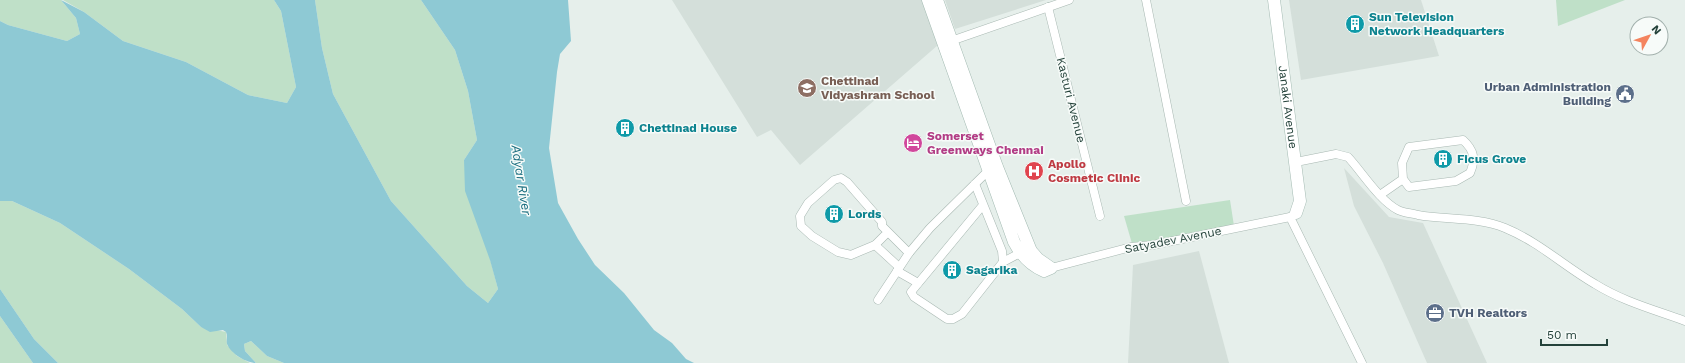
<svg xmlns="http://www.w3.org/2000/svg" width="1685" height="363" font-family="'Work Sans',sans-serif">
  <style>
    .built { fill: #d4dfda }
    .green { fill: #bfe0c8 }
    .water { fill: #8ec9d4 }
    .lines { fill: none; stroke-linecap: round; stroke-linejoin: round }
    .street-casing { stroke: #a8b8b2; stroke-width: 9 }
    .secondary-casing { stroke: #a4bbb3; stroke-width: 13 }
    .street { stroke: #fff; stroke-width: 8 }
    .secondary { stroke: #fff; stroke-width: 12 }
    .labels { text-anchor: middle; stroke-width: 3; stroke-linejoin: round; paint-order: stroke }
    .culture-label { font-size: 12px; font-weight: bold; fill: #0d838f; stroke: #f7fbf9; text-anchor: start }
    .education-label { font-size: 12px; font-weight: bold; fill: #785e54; stroke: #f7fbf9; text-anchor: start }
    .service-label { font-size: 12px; font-weight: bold; fill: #4e5e75; stroke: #f7fbf9; text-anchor: end }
    .street-label { font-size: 12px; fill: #24423a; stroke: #f7fbf9 }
    .hotel-label { font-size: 12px; font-weight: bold; fill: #b23c85; stroke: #f7fbf9; text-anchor: start }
    .health-label { font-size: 12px; font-weight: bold; fill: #be3a42; stroke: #f7fbf9; text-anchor: start }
    .water-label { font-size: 13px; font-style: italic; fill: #1c6f80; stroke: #f7fbf9 }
  </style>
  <rect width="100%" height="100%" fill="#e6efeb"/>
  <g class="built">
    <polygon points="672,0 922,0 938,45 800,165 771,130 757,137"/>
    <polygon points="945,0 1046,0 955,29"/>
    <polygon points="1289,0 1421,0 1439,56 1301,80"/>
    <polygon points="1344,168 1389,217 1423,223 1487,363 1427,363 1383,263 1354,206"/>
    <polygon points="1199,251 1229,363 1128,363 1133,265"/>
  </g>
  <g class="green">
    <polygon points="0,0 61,0 76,18 80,34 67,41 8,25 0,21"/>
    <polygon points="63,0 274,0 281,11 296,87 287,103 248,95 186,62 123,41 84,12"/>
    <polygon points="315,0 421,0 455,50 468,91 477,140 464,160 498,289 488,303 467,286 391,201 333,94 322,48"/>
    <polygon points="1556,0 1625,0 1558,26"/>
    <polygon points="1230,200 1234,226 1133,247 1124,216"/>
    <polygon points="0,201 12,201 60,223 129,269 182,309 201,327 226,332 227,345 237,356 250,363 58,363 34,339 0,289"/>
    <polygon points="0,316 33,363 0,363"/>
    <polygon points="251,341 267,356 284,363 256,363 245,351 244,344"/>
  </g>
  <g class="water">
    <path d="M61,0L84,12L123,41L186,62L248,95L287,103L296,87L281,11L274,0H315L322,48L333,94L391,201L467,286L488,303L498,289L490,260L465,191L464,160L477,140L468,91L455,50L421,0H568L571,41L560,54L557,72L549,148L558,203L578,239L595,265L624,293L654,330L672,343L686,359L694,363H284L267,356L251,341L244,344L245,351L256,363C247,363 231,354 227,344C226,340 228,336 226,332L223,330L210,332L201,327L182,309L129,269L60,223L12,201H0V21L8,25L67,41L80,34L76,18Z"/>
    <polygon points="0,289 34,339 58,363 33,363 0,316"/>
  </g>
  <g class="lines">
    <defs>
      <g id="street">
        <polyline points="1146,0 1186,201"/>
        <polyline points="1048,7 1100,216"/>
        <polyline points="948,44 951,41 1069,0"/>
        <path d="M1296,162L1336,154L1348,157C1362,172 1379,200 1398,210C1404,213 1411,213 1418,215C1446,220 1478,217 1505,228C1539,242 1564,266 1595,284C1622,301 1655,310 1685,321"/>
        <polyline points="975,184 1002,251 1003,262 962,314 953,319 947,319 914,297 911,292 983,205"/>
        <path d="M1380,195L1403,179L1402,163L1409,147L1463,140C1474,150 1476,159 1470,173L1456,181L1409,187L1403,179"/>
        <polyline points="1290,217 1362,363"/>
        <polyline points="888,232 875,245 851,255 838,252 812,236 801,226 800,216 808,203 834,180 841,178 847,182 882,222 882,226 909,253"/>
        <polyline points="875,245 899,267"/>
        <polyline points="1003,262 1020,253"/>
        <polyline points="1051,268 1131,247 1153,245 1290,217 1296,213"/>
        <polyline points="897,271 918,283"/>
        <polyline points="878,300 909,253 930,228 988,171 992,169"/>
      </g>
      <g id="secondary">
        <path d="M928,0L1014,242C1021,255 1030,265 1044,271L1051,268L1038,259L1031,251L997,167L937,0"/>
        <path id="s1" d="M1274,0L1300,201L1296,213"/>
      </g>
    </defs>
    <use href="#street" class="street-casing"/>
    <use href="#secondary" class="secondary-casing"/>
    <use href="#street" class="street"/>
    <use href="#secondary" class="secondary"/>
  </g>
  <defs>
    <symbol id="building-disc" viewBox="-11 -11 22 22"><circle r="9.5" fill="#0f9aa8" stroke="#f7fbf9"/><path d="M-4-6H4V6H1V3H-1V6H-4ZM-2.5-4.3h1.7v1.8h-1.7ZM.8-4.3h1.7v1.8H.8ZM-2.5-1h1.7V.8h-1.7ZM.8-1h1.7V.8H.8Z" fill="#fff"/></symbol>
    <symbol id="school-disc" viewBox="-11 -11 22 22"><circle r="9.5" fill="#8d6e63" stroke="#f7fbf9"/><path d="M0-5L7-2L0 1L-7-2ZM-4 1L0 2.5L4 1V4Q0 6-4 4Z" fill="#fff"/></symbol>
    <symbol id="civic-disc" viewBox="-11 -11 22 22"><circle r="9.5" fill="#5c6f8a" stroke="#f7fbf9"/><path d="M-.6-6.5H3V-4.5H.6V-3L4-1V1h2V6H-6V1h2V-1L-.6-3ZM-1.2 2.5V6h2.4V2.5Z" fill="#fff"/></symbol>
    <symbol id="hotel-disc" viewBox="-11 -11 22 22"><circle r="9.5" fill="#d1479c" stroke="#f7fbf9"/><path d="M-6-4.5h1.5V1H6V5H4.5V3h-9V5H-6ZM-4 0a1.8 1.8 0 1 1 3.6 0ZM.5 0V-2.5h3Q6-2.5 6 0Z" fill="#fff"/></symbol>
    <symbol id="hospital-disc" viewBox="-11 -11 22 22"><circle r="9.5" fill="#e0444e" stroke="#f7fbf9"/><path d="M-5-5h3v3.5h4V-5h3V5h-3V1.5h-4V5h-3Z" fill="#fff"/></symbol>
    <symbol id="office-disc" viewBox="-11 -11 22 22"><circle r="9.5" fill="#5c6f8a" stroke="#f7fbf9"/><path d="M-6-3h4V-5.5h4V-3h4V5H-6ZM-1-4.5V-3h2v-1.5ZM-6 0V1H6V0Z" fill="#fff"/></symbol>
  </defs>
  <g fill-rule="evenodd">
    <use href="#building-disc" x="1344" y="13" width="22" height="22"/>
    <use href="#school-disc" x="796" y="77" width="22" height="22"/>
    <use href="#civic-disc" x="1614" y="83" width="22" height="22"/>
    <use href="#building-disc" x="614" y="117" width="22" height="22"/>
    <use href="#hotel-disc" x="902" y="132" width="22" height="22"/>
    <use href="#building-disc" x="1432" y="148" width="22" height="22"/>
    <use href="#hospital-disc" x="1023" y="160" width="22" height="22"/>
    <use href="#building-disc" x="823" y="203" width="22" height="22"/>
    <use href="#building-disc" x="941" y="259" width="22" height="22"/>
    <use href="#office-disc" x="1424" y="302" width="22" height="22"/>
  </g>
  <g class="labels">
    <g class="culture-label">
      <text x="1369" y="21">Sun Television<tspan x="1369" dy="14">Network Headquarters</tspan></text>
      <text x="639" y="132">Chettinad House</text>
      <text x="1457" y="163">Ficus Grove</text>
      <text x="848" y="218">Lords</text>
      <text x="966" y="274">Sagarika</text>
    </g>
    <g class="education-label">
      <text x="821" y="85">Chettinad<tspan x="821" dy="14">Vidyashram School</tspan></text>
    </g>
    <g class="service-label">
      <text x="1611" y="91">Urban Administration<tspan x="1611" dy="14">Building</tspan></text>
      <text x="1449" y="317" text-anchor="start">TVH Realtors</text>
    </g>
    <g class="street-label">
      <text transform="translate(1071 100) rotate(76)" y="4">Kasturi Avenue</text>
      <text dy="4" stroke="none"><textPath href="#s1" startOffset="108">Janaki Avenue</textPath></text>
      <text transform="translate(1173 240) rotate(-11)" y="4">Satyadev Avenue</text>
    </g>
    <g class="hotel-label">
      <text x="927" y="140">Somerset<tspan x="927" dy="14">Greenways Chennai</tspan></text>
    </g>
    <g class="health-label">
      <text x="1048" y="168">Apollo<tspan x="1048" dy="14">Cosmetic Clinic</tspan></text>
    </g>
    <g class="water-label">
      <text transform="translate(522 180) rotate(81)" y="5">Adyar River</text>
    </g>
  </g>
  <g transform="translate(1649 36) rotate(50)"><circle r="19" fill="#f7fbf9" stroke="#a3b1ad"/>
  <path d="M0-3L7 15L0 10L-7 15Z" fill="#f4845f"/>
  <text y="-6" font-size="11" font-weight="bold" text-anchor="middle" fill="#24423a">N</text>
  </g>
  <path d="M1541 339v6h66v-6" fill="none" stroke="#24423a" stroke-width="2"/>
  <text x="1547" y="339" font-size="12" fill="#24423a" stroke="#f7fbf9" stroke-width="3" paint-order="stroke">50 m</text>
</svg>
